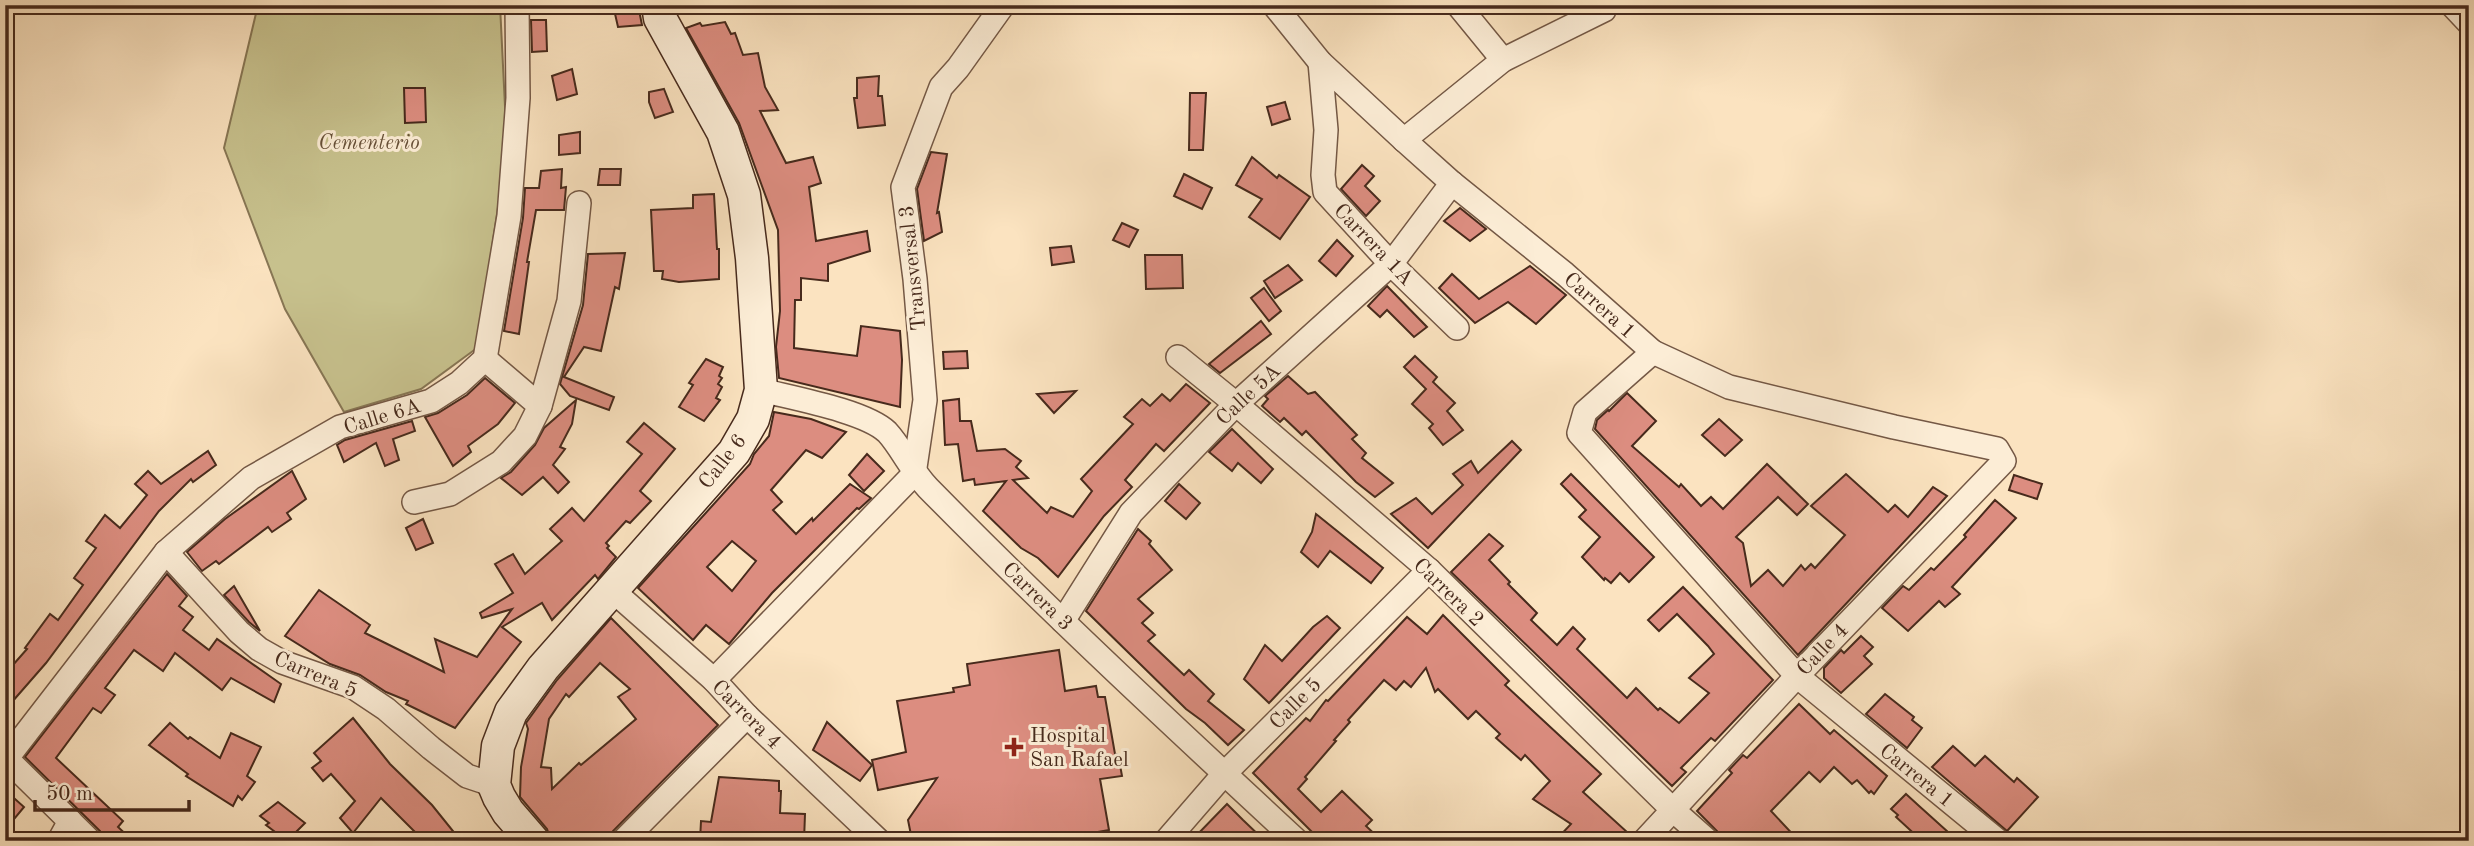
<svg xmlns="http://www.w3.org/2000/svg" width="2474" height="846" font-family="'Old Standard TT',serif">
  <style>
    .green { fill: #c7c18d; stroke: #877654; stroke-width: 2 }
    .building { fill: #dc8d80; stroke: #472a1c; stroke-width: 2; fill-rule: evenodd }
    .lines { fill: none; stroke-linecap: round; stroke-linejoin: round }
    .street-casing { stroke: #745845; stroke-width: 26 }
    .secondary-casing { stroke: #472a1c; stroke-width: 35 }
    .street { stroke: #fcedd6; stroke-width: 23 }
    .secondary { stroke: #fcedd6; stroke-width: 32 }
    .poi-dot { fill: #8f2418; stroke: #fcedd6; stroke-width: 2.5 }
    .labels { text-anchor: middle; stroke-width: 6; stroke-linejoin: round; paint-order: stroke }
    .park-label { font-size: 21px; font-style: italic; fill: #675038; stroke: #fcedd6 }
    .street-label { font-size: 21px; fill: #472a1c; stroke: #fcedd6 }
    .poi-label { font-size: 21px; fill: #472a1c; stroke: #fcedd6; text-anchor: start }
  </style>
  <rect width="100%" height="100%" fill="#fbe3c0"/>
  <filter id="stains"><feTurbulence type="fractalNoise" baseFrequency=".00286" numOctaves="4"/><feColorMatrix values="0 0 0 0 .2 0 0 0 0 .09 0 0 0 0 .02 0 0 0 .5 -.17"/></filter>
  <radialGradient id="worn" r=".72"><stop offset=".6" stop-color="#630" stop-opacity="0"/><stop offset="1" stop-color="#630" stop-opacity=".3"/></radialGradient>
  <polygon class="green" points="258,5 500,5 507,147 477,348 421,389 344,412 285,309 224,148"/>
  <g class="building">
    <polygon points="613,5 638,5 642,25 618,27"/>
    <polygon points="531,20 546,20 547,51 532,52"/>
    <polygon points="725,22 731,34 735,33 743,55 758,53 765,87 778,110 760,111 786,163 813,157 821,183 809,187 816,241 867,231 870,251 828,264 828,281 801,278 801,300 795,300 794,348 857,356 861,326 900,331 902,360 900,407 779,378 776,347 780,311 778,230 739,123 686,28 700,23 702,26"/>
    <polygon points="572,69 577,94 557,100 552,76"/>
    <polygon points="879,76 878,96 882,96 885,125 858,128 854,98 857,98 857,78"/>
    <polygon points="404,88 425,88 426,122 405,123"/>
    <polygon points="664,89 673,112 655,118 649,102 649,92"/>
    <polygon points="1190,93 1206,93 1203,150 1189,150"/>
    <polygon points="1285,102 1290,119 1272,125 1267,107"/>
    <polygon points="580,132 580,153 559,155 559,135"/>
    <polygon points="931,152 947,154 937,213 939,212 942,232 924,241 917,189"/>
    <polygon points="1252,157 1277,178 1279,175 1310,197 1280,239 1249,217 1262,199 1236,185"/>
    <polygon points="1362,165 1374,176 1365,186 1380,201 1366,216 1341,189"/>
    <polygon points="562,169 561,188 566,187 564,210 536,210 527,262 529,262 519,334 504,331 523,218 525,188 539,188 541,171"/>
    <polygon points="600,169 621,169 620,185 598,185"/>
    <polygon points="1184,174 1212,188 1202,209 1174,196"/>
    <polygon points="714,194 717,249 719,249 719,279 679,282 662,279 663,271 654,271 651,210 693,208 693,195"/>
    <polygon points="1460,208 1486,229 1470,241 1444,221"/>
    <polygon points="1122,223 1138,230 1129,247 1113,240"/>
    <polygon points="1337,240 1353,256 1336,276 1319,261"/>
    <polygon points="1071,246 1074,262 1052,265 1050,248"/>
    <polygon points="625,253 619,289 615,287 601,351 584,347 564,377 614,397 609,410 570,396 560,384 583,305 588,254"/>
    <polygon points="1145,255 1182,255 1183,288 1146,289"/>
    <polygon points="1288,265 1302,280 1275,298 1264,281"/>
    <polygon points="1530,266 1566,295 1536,324 1508,302 1475,323 1439,288 1452,274 1479,299"/>
    <polygon points="1387,286 1427,327 1414,337 1387,310 1380,317 1368,306"/>
    <polygon points="1264,288 1281,311 1269,321 1251,298"/>
    <polygon points="1261,321 1271,334 1220,373 1209,364"/>
    <polygon points="967,351 968,368 944,369 943,352"/>
    <polygon points="1415,356 1437,377 1433,382 1455,403 1447,411 1463,430 1443,445 1429,428 1433,424 1412,404 1426,389 1404,367"/>
    <polygon points="706,359 723,367 719,376 722,378 718,384 722,387 716,398 720,400 704,421 679,407 693,385 689,383"/>
    <polygon points="1288,376 1308,394 1315,392 1357,435 1352,439 1366,453 1362,458 1393,483 1375,497 1356,482 1306,431 1302,435 1284,418 1280,422 1262,406 1268,399 1265,396"/>
    <polygon points="485,378 515,403 498,424 468,446 471,452 453,466 425,417 438,413 467,395"/>
    <polygon points="1186,384 1210,403 1164,451 1156,444 1125,480 1132,487 1104,516 1058,577 1038,558 1021,548 983,511 1006,481 975,485 974,479 963,481 958,444 945,445 943,401 959,399 960,421 971,421 977,451 1005,449 1021,461 1016,467 1028,478 1013,480 1047,513 1051,507 1073,517 1092,491 1081,479 1133,424 1124,417 1142,399 1150,406 1162,394 1170,401"/>
    <polygon points="1076,391 1054,413 1037,394"/>
    <polygon points="1627,393 1656,421 1632,446 1679,487 1681,484 1701,506 1711,497 1723,509 1767,464 1808,504 1797,515 1778,497 1736,537 1743,543 1751,586 1768,570 1783,586 1801,565 1805,570 1811,564 1815,568 1845,535 1811,506 1846,474 1888,512 1895,505 1908,517 1933,487 1947,496 1798,655 1595,429 1597,420 1608,410 1609,411"/>
    <polygon points="576,400 572,424 560,447 565,449 553,465 569,482 558,493 543,477 522,495 501,478 511,472 535,445 544,428"/>
    <path d="M774,412L811,419L846,432L822,458L806,450L771,490L782,502L773,510L796,534L812,518L813,521L850,484L871,498L859,509L857,508L772,593L729,644L706,625L693,640L638,588L750,464L754,454L769,436ZM732,541L756,561L732,591L707,567Z"/>
    <polygon points="1719,419 1742,440 1725,456 1702,435"/>
    <polygon points="412,421 415,431 393,439 399,460 385,466 376,443 344,462 337,445 345,440"/>
    <polygon points="644,423 675,449 640,491 651,501 630,523 626,521 606,543 609,546 607,548 616,557 598,579 595,575 552,620 542,603 502,627 521,642 455,728 406,704 408,701 386,692 360,675 330,664 285,636 319,590 370,625 365,633 444,672 435,639 477,657 512,609 482,618 480,613 513,593 495,564 513,554 525,574 562,541 550,529 572,508 584,521 642,454 627,442"/>
    <polygon points="1232,429 1273,469 1261,483 1238,463 1232,471 1209,452"/>
    <polygon points="1512,441 1521,450 1428,548 1391,514 1416,498 1432,514 1463,485 1453,474 1471,461 1478,473"/>
    <polygon points="208,451 216,465 193,482 191,479 159,511 46,663 5,710 5,674 27,649 25,648 50,614 58,620 83,585 74,578 96,548 86,541 105,515 120,528 147,495 135,484 148,471 161,484"/>
    <polygon points="867,454 884,471 864,491 849,475"/>
    <polygon points="292,471 306,499 287,513 291,519 272,532 268,527 219,564 216,561 202,571 187,552 225,519"/>
    <polygon points="1571,474 1654,557 1629,582 1620,573 1611,583 1605,578 1604,580 1582,557 1600,537 1579,517 1586,510 1561,484"/>
    <polygon points="2014,475 2042,484 2037,499 2009,490"/>
    <polygon points="1179,484 1200,503 1186,519 1165,501"/>
    <polygon points="1995,500 2016,518 1952,587 1960,594 1945,607 1939,601 1908,631 1882,608 1903,586 1909,590 1931,568 1934,570 1966,537 1964,535"/>
    <polygon points="1316,514 1383,568 1371,583 1330,551 1318,567 1301,552 1312,532"/>
    <polygon points="423,519 433,543 416,550 406,528"/>
    <polygon points="1138,529 1151,541 1149,544 1172,570 1138,599 1153,613 1142,623 1155,635 1148,641 1184,675 1189,670 1214,694 1208,701 1244,730 1228,745 1205,723 1186,709 1086,611"/>
    <polygon points="1489,534 1503,546 1489,560 1510,582 1508,584 1537,613 1531,620 1557,645 1573,627 1585,639 1577,649 1627,698 1636,688 1658,710 1660,708 1679,723 1709,693 1689,678 1714,654 1708,646 1677,614 1659,631 1648,620 1683,587 1773,680 1715,741 1711,738 1681,768 1686,772 1672,786 1451,572"/>
    <polygon points="167,574 187,596 179,606 193,617 183,630 209,650 217,639 281,684 274,702 231,678 222,690 175,653 163,671 134,650 105,688 115,695 101,713 93,708 56,758 123,821 118,827 133,841 104,841 100,831 25,757"/>
    <polygon points="234,586 260,631 249,622 224,595"/>
    <polygon points="1443,615 1509,681 1505,685 1601,774 1583,792 1627,832 1619,841 1555,841 1571,824 1533,799 1550,781 1525,755 1521,760 1496,738 1500,734 1476,711 1468,719 1438,689 1435,692 1426,668 1411,687 1404,681 1396,690 1384,680 1348,720 1350,722 1334,740 1336,741 1305,777 1307,779 1298,789 1321,812 1342,791 1372,820 1366,826 1382,841 1321,841 1253,773 1306,718 1310,721 1326,700 1328,701 1407,617 1427,634"/>
    <polygon points="1327,616 1340,628 1269,703 1244,679 1265,645 1282,661 1313,627"/>
    <path d="M611,618L718,725L613,831L608,841H551L547,829L520,797L521,767L528,729L526,723L557,680ZM600,663L630,689L618,697L636,719L581,765L579,763L552,789L551,768L541,767L549,719L566,694L569,697Z"/>
    <polygon points="1861,636 1873,647 1864,656 1872,664 1841,693 1824,678 1824,668 1841,650 1844,653"/>
    <polygon points="1059,650 1065,691 1096,686 1098,697 1105,697 1115,754 1118,754 1122,776 1100,779 1109,830 1075,836 1076,841 923,841 922,834 911,835 908,820 937,778 878,790 872,760 906,752 897,701 954,692 953,688 970,685 967,664"/>
    <polygon points="1885,694 1914,717 1912,720 1922,728 1907,748 1866,714"/>
    <polygon points="1799,704 1830,734 1834,730 1887,776 1874,794 1871,791 1869,793 1857,780 1852,784 1834,767 1820,782 1809,772 1771,811 1799,841 1723,841 1717,831 1697,811 1732,773 1729,770 1743,755 1747,758"/>
    <polygon points="353,718 390,764 432,805 461,841 424,841 381,798 353,833 340,818 355,801 331,774 323,781 312,768 321,761 314,753"/>
    <polygon points="827,722 872,765 860,781 813,750"/>
    <polygon points="170,723 188,739 190,737 220,758 231,733 261,747 247,776 255,782 242,800 238,796 233,806 186,776 188,774 149,745"/>
    <polygon points="1953,746 1975,766 1985,756 2014,782 2017,778 2038,797 2007,831 1932,767"/>
    <polygon points="719,777 779,781 779,791 781,791 780,813 805,814 804,841 700,841 701,821 711,822"/>
    <polygon points="5,790 24,807 15,818 5,811"/>
    <polygon points="1906,794 1918,805 1958,841 1922,841 1896,817 1898,815 1891,809"/>
    <polygon points="278,802 305,823 287,841 266,825 269,823 260,816"/>
    <polygon points="1227,804 1243,820 1265,841 1191,841"/>
  </g>
  <g class="lines">
    <defs>
      <g id="street">
        <polyline points="1274,5 1320,62 1404,140 1452,183 1565,274 1653,352 1729,387 1894,427 1997,449 2004,461 1797,676 1644,841"/>
        <polyline points="1458,5 1503,60"/>
        <polyline points="2452,5 2469,23"/>
        <polyline points="1320,62 1326,130 1323,175 1325,192 1391,264 1457,328"/>
        <polyline points="1404,140 1503,60 1604,10"/>
        <polyline points="1653,352 1585,412 1579,433 1797,676 1998,841"/>
        <polyline points="1178,357 1236,404 1429,570 1673,810 1708,841"/>
        <polyline points="485,359 540,406"/>
        <path d="M761,390C792,398 865,411 887,432C901,447 911,470 928,488C1047,609 1172,725 1297,841"/>
        <polyline points="414,502 450,494 501,462 525,436 540,406 569,301 579,203"/>
        <polyline points="166,552 239,632 259,649 282,662 353,687 386,709 431,748 467,776 494,785"/>
        <polyline points="612,590 714,680 747,716 879,841"/>
        <polyline points="1063,621 1131,513 1236,404 1391,264 1452,183"/>
        <polyline points="714,680 914,474 925,400 915,279 903,187 941,87 958,68 1003,5"/>
        <polyline points="5,757 90,841"/>
        <polyline points="7,758 166,552 251,478 340,427 431,401 459,383 485,359 509,216 518,98 517,5"/>
        <polyline points="59,841 70,821"/>
        <polyline points="623,841 747,716"/>
        <polyline points="1166,841 1224,774 1429,570"/>
      </g>
      <polyline id="secondary" points="533,841 508,812 499,797 494,785 498,746 511,712 543,668 734,452 753,419 761,390 752,258 744,195 723,132 660,18 658,5"/>
    </defs>
    <use href="#street" class="street-casing"/>
    <use href="#secondary" class="secondary-casing"/>
    <use href="#street" class="street"/>
    <use href="#secondary" class="secondary"/>
  </g>
  <path class="poi-dot" d="M1010.5 736.5h7v7h7v7h-7v7h-7v-7h-7v-7h7z"/>
  <g class="labels">
    <g class="park-label">
      <text x="369" y="149">Cementerio</text>
    </g>
    <g class="street-label">
      <text transform="translate(1374 244) rotate(46)" y="7">Carrera 1A</text>
      <text transform="translate(912 268) rotate(-96)" y="7">Transversal 3</text>
      <text transform="translate(1600 305) rotate(42)" y="7">Carrera 1</text>
      <text transform="translate(1248 394) rotate(-43)" y="7">Calle 5A</text>
      <text transform="translate(382 416) rotate(-17)" y="7">Calle 6A</text>
      <text transform="translate(722 461) rotate(-52)" y="7">Calle 6</text>
      <text transform="translate(1449 592) rotate(44)" y="7">Carrera 2</text>
      <text transform="translate(1038 596) rotate(44)" y="7">Carrera 3</text>
      <text transform="translate(1822 649) rotate(-46)" y="7">Calle 4</text>
      <text transform="translate(316 674) rotate(23)" y="7">Carrera 5</text>
      <text transform="translate(1295 703) rotate(-45)" y="7">Calle 5</text>
      <text transform="translate(747 714) rotate(45)" y="7">Carrera 4</text>
      <text transform="translate(1917 775) rotate(39)" y="7">Carrera 1</text>
    </g>
    <g class="poi-label">
      <text x="1030" y="742">Hospital<tspan x="1030" dy="24">San Rafael</tspan></text>
    </g>
  </g>
  <rect width="2474" height="846" fill="none" stroke="#fbe3c0" stroke-width="28"/>
  <rect x="7" y="7" width="2460" height="832" fill="none" stroke="#472a1c" stroke-width="3.5"/>
  <rect x="14" y="14" width="2446" height="818" fill="none" stroke="#472a1c" stroke-width="2"/>
  <path d="M35 800v10h154v-10" fill="none" stroke="#472a1c" stroke-width="3.5"/>
  <text x="46" y="800" font-size="21" fill="#472a1c" stroke="#fcedd6" stroke-width="5" paint-order="stroke">50 m</text>
  <rect width="100%" height="100%" filter="url(#stains)"/>
  <rect width="100%" height="100%" fill="url(#worn)"/>
</svg>
